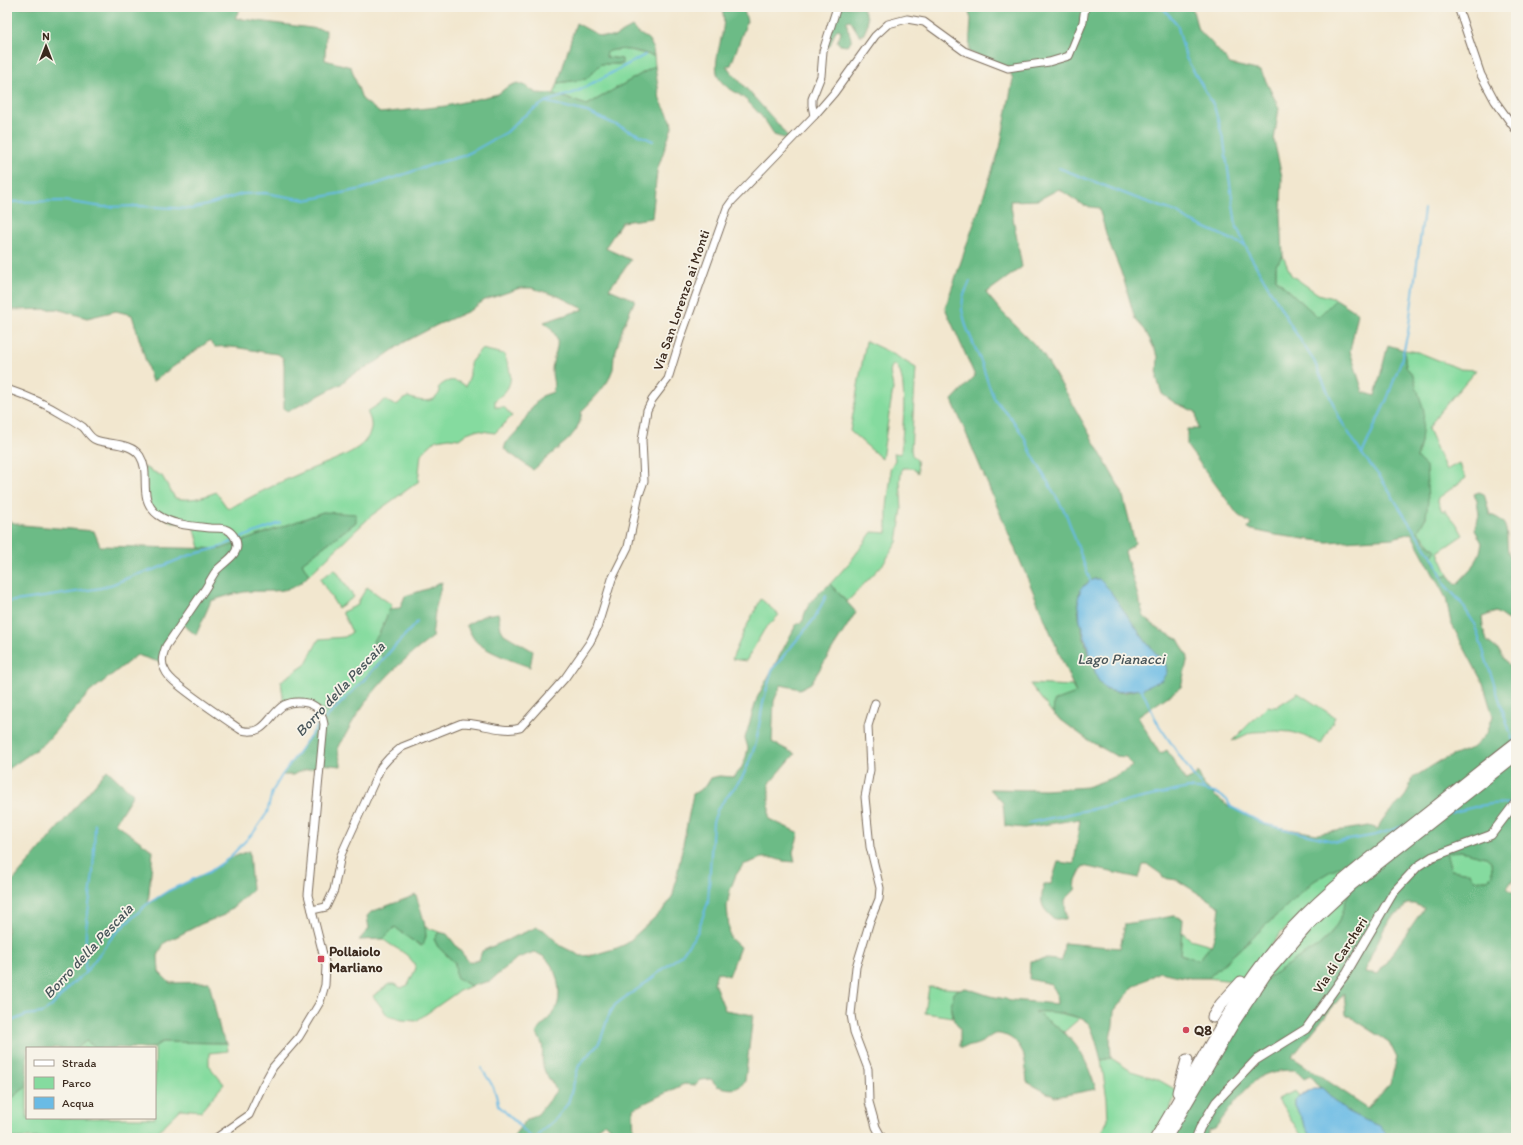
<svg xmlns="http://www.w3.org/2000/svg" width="1523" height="1145" font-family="Itim,sans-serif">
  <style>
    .green { fill: #85db9f; stroke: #60825e }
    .forest { fill: #6cbb86; stroke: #547252; fill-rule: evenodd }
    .water { fill: #6abbe5; stroke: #527282 }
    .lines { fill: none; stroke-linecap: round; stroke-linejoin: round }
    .stream { stroke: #6abbe5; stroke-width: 2 }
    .minor-casing { stroke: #7b6c5c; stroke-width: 9 }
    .tertiary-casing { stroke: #7b6c5c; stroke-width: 10 }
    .trunk-casing { stroke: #7b6c5c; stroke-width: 13 }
    .minor { stroke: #fff; stroke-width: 7 }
    .tertiary { stroke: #fff; stroke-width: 8 }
    .trunk { stroke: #fff; stroke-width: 11 }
    .poi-dot { fill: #d1495b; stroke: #f7f3e8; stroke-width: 1.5 }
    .labels { text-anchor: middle; stroke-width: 3.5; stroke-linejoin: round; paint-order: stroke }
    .street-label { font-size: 14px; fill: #3b2a1e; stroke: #f7f3e8 }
    .poi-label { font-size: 14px; font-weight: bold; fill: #3b2a1e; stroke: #f7f3e8; text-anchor: start }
    .water-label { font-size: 15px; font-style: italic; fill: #49565a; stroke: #f7f3e8 }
  </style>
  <rect width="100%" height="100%" fill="#f7f3e8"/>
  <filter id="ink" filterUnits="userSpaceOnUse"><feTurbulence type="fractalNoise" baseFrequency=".025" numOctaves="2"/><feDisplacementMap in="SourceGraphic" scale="8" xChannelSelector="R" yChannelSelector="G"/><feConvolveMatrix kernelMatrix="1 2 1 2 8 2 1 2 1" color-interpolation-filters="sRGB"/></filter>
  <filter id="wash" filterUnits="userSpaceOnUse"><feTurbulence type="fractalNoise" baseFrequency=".012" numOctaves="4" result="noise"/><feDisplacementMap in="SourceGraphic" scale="16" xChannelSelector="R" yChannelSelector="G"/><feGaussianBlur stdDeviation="0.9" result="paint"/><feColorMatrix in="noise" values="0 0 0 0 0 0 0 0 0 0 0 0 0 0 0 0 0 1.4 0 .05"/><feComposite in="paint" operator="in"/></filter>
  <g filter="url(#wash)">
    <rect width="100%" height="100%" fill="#f2e7cf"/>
    <g class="green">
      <polygon points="625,49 654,56 655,66 587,105 554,94 558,83 586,79 601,64 619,64 622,59 606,57 607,52 612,50"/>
      <polygon points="1283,256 1291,275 1318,294 1336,299 1318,317 1276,279 1276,265"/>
      <path d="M866,341L893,354L916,368L911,449L912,455L917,460L918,473L912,468H902L900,481L902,509L897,542L884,563L847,602L830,584L850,562L872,532L887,533V507L891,475L890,469L895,460L894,453L901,454C902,435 909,379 896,365H893C887,371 893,380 893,389L882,459L850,431Z"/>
      <path d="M481,349L504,354C512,374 516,386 495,400V407H504L512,416L495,433L475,430L467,433L459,439L449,438L436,440L421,454L418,482L372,515L309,575L302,563L356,522L323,512L221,549L200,548L194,526L172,522L151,509L144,467L162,476L175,498C189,501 202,498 216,492L228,509C251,497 275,484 299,474C316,466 352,456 364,442C373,432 373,423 367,412L385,400L394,405L398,404L402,400L408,397C419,401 435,405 440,391L438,388C448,378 455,379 466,386L470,375V363Z"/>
      <polygon points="1404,350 1418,352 1460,369 1476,370 1439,413 1428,429 1446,470 1459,463 1466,478 1437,499 1442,511 1445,510 1456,523 1463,535 1438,552 1448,575 1443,577 1432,556 1435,550 1418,531 1426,517 1417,458 1421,442 1413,375 1406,367"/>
      <polygon points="335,569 354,597 338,608 320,579"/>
      <polygon points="367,587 392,605 379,634 373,641 383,658 339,705 320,710 313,705 284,705 281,681 305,665 319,639 345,637 352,632 342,612 358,605 358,602"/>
      <polygon points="761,599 779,615 764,630 746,661 732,659 744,631"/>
      <polygon points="1030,684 1072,686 1076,693 1055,701 1053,714"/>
      <polygon points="1298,693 1335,717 1321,744 1304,736 1291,732 1276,731 1252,732 1232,741 1267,706 1276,707"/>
      <polygon points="1461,851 1486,857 1491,861 1493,875 1487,880 1475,880 1469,873 1451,870 1446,852"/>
      <polygon points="1351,859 1360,866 1281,933 1242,982 1208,978 1314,881"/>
      <polygon points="1351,885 1339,921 1330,935 1317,947 1301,956 1260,983"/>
      <path d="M395,927L410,939L421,946L426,937L425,927L439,932L434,939L438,947L455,963L456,977L471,986L459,991L416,1021L402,1020L388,1016L373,996L390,984H395L401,988L408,985L416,968C410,952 394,949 383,939Z"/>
      <polygon points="1182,932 1190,939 1211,945 1199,960 1180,954"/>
      <path d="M929,987L959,989C950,997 951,1006 953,1017L925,1013Z"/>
      <path d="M1047,1011C1058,1012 1069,1016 1080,1018L1064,1032L1034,1012Z"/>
      <polygon points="86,1041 97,1048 77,1048"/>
      <polygon points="162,1042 227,1043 228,1051 209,1053 209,1066 224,1084 201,1111 181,1109 151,1138 7,1138 7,1102 27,1086 27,1118 155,1118 155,1048 152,1048"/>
      <polygon points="1111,1058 1131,1071 1157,1079 1178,1091 1156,1138 1100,1138 1108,1119 1107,1099 1101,1060"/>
      <polygon points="1295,1091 1299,1096 1295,1100 1295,1106 1312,1138 1303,1138 1278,1099"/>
    </g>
    <g class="forest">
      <path d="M7,7H241L235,18L326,30L325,60L351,67L362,99L380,113L446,106L498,94L507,87L517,83L526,86L536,93L554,94L587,105L655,66L660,100L671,120L672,127L657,171L652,218L622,222L605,248L631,260L609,289L635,300L623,327L614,357L613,369L608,381L599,393L582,411L580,421L576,430L569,439L533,470L504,449L506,443L518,430L533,406L542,396L553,392C555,381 552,380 552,370C552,367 553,362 554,358C560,340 558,335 544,322L584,309L558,296L532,288H520L485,300L469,311L437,325L403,343L376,362L350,376L341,384L289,411L284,409V365L283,358L278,354C257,352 235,345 215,347L209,341L152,382L132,315L116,311L87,318L57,309L7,310Z"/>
      <path d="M721,7H743L747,21L731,65L726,66L778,124L790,140L774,135C768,122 756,110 746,100C737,91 720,87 717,73C713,53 730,25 721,7Z"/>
      <path d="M837,7H862C869,17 869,25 863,35H859L850,20L847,21C846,30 852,35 851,42L847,46L840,45L837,41L840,36L841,31L838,29L835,32L830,46L824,49Z"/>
      <path d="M967,7H1192L1198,30L1209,40L1230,64L1261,71L1279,108L1274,140L1282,177L1281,214L1283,256L1276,265V279L1318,317L1336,299L1358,313L1350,351L1363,392L1375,396L1388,345L1404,350L1406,367L1413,375L1424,411L1421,442L1417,458L1426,466L1428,501L1426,517L1418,531L1425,541L1436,550L1432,556L1443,577L1448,575L1456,585L1474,566L1480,552L1482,543L1475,530L1479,515L1477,501L1474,494L1479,492L1484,494L1490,515C1513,521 1504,538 1509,556L1516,560V575L1511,578V601L1516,607V623L1506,619L1496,612L1482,617L1483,627L1487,641L1499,651L1510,667L1516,679V743L1360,866L1351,859L1314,881L1208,978H1190L1159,972L1133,987L1114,1011L1113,1026L1110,1037L1111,1058L1101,1060C1099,1052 1093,1029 1089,1024C1080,1014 1048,1011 1035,1012C1044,1019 1055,1024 1063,1032C1082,1048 1088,1066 1096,1089L1055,1097L1027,1082C1025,1063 1027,1046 1007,1036C1003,1035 999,1033 995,1034C991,1035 987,1039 984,1041C977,1045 969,1047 960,1047V1029L955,1021L951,1005L954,993L959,989L966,988L990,996L1011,1000L1057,1004L1056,992L1051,984L1029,979L1030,961L1048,959L1062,961L1064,943L1120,948L1125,924L1174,916L1183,919L1180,954L1199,960L1212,944L1218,924L1220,907L1177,880L1163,878L1161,874L1148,865H1143L1139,878L1083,866L1076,880L1075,890L1065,900L1066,919H1054C1040,906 1040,903 1044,884H1051L1058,862L1074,864L1080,819L1024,828L1005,826L1003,803L990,789L1045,790L1087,787L1114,777L1133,766L1126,757L1116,756L1088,740L1053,714L1054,701L1076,693L952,400L975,376L945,308L1000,148L1013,79L1008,68L969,52L971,19ZM1059,189L1084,206L1099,208L1107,237L1123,277L1135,319L1145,330L1158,356L1157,379L1162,394L1175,403L1196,412L1198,429H1187V446L1238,515L1251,524L1248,529L1276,535L1327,542L1393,538L1411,533L1446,598L1451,623L1483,683L1493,716L1487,733L1474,747L1440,761L1411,779C1410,803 1384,809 1378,829L1369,826L1317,834L1265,825L1227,805L1216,797L1204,785L1198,772L1192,778L1186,781L1167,750L1160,754L1138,717L1181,687L1188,657L1178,639L1160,630L1144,617L1125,552L1135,543L1122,492L1067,394L1040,350L1001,311L986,293L1022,267L1010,201L1038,200ZM1094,579H1099L1146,642L1166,665L1162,680C1146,687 1123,698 1106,689C1096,684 1082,634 1080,621C1078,612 1077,600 1080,591C1082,585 1090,582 1094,579Z"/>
      <path d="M576,23L600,36L614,37L632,27C645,42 651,32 654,56C639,52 622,46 607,52L606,57L622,59V64H601L586,79L558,83Z"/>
      <path d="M323,512L356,514V522L302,563L309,575C304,580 298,586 291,588C277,593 259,590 244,592C233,594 222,597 211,601L196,635L182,624L166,646L162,663L137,655L90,692L44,744L7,770V521L22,525L94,531L100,546L221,549Z"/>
      <path d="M442,582L435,611L432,638C396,664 366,695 346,734C344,738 339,743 338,747C337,752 341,760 341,766L320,764C312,770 302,769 293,775H282L318,725L323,721L320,710L340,705L383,658L373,641L379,634L390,609L400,608L405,596L427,589Z"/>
      <path d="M830,584L856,612L811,683L800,689L781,685L774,701L772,742L795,754L769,784V819L799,833L793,852L795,862L783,861L773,858H762L743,865L736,875L730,890L727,907L730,938L740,947L729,976L717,972L714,983L725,1010L753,1015L745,1081C737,1092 729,1089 717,1086L711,1079L701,1080L696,1085L684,1084L633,1109L634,1138H621L605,1123L587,1138H512L525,1121L538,1114L556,1091C554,1083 546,1077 544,1069C539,1054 548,1049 536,1033C542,1026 556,1012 558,1003C561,992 557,971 549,962C545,957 540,954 534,952L516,959L490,981L471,986L456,977L455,963L438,947L434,939L439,932L447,934L469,962L479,960L482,951L537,927L544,930L561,946L581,956L593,955L617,948L626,944L665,908L673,895L693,794L706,786L711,778L719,776L734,777L741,769L746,757L748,748L745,738L757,698L796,625L803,621C805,604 818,594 830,584Z"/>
      <path d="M498,613L501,629L504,634L533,651L530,667C518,663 481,650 474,639C471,635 469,629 466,625L485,615Z"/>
      <path d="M1516,755V875L1507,888L1516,895V1138H1389L1362,1119L1346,1111L1322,1088H1320L1310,1076L1304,1079L1295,1070C1284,1070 1273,1071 1264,1075C1247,1083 1227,1114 1215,1128L1209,1130L1206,1138H1166L1260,983L1301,956L1317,947L1330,935L1339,921L1351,885ZM1461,851L1486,857L1491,861L1492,875L1487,880H1475L1469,873L1451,870L1446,852ZM1406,904H1414L1424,908L1378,974L1365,972L1372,953L1386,925L1392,917L1401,912ZM1344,993L1346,1014L1389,1042L1397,1058L1390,1084L1368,1108L1292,1057Z"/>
      <polygon points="107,770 133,794 115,823 153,851 148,904 168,891 209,872 228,859 249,851 252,890 224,915 201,924 164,943 158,956 159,972 170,983 209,982 221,1034 227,1043 162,1042 152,1048 97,1048 86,1041 77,1048 27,1048 27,1086 7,1102 7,888"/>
      <path d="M416,895C419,907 432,935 422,946L410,939L395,927L383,939L359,940L369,929L367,916L371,912Z"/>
    </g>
    <g class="water">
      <polygon points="1094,579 1099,579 1108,588 1146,642 1166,665 1167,672 1162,680 1142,689 1116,692 1105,689 1097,678 1080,621 1078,599 1081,588"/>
      <polygon points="1314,1088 1322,1088 1346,1111 1362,1119 1380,1126 1389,1138 1312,1138 1295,1106 1295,1100 1299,1096"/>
    </g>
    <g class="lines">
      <g class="stream">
        <polyline points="1162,7 1177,24 1186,58 1214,106 1224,142 1236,225 1249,254 1295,332 1314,361 1340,419 1362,454 1380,477 1411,526 1436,562 1445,585 1460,601 1474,623 1513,741"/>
        <polyline points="546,102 587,112 653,141"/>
        <polyline points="1059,168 1136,198 1176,212 1190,221 1244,245"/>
        <polyline points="7,202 64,201 103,207 139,206 191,209 211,204 242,194 265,193 306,200 362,189 437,163 463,156 475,150 507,132 521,118 545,102 576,92 645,55"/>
        <polyline points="970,281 963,297 962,310 966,326 982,364 989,386 995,400 1012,419 1024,437 1032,454 1066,514 1091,583"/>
        <polyline points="1362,454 1387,399 1401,361 1408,332 1424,209"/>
        <polyline points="238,539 280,523"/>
        <polyline points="7,602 44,597 101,588 113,584 135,575 156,569 187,556 217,548 234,541"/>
        <polyline points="1140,686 1158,724 1192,774 1205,790"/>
        <polyline points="325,719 363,681 417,622"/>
        <path d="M1450,813C1471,808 1490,802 1511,804"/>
        <polyline points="1028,823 1188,788 1199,789 1218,794 1227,800 1231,807 1264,824 1337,842 1376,835 1404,826"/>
        <polyline points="85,971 86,929 93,873 95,824"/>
        <polyline points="7,1023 26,1015 42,1013 50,1008 71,985 85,973 113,936 146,905 168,891 209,872 228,859 254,832 267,813 272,792 282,775 318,725 322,722"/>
        <path d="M481,1068C490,1081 496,1089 498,1105L532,1138"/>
        <polyline points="537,1138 541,1132 556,1119 568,1103 579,1065 597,1046 601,1039 608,1017 615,1005 624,998 642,986 682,954 697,933 708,902 713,822 718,808 742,778 748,765 756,743 763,703 772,670 814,619 826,596"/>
      </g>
    </g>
  </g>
  <g filter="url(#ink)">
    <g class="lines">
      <defs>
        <g id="minor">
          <polyline points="1458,7 1481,75 1495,101 1516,130"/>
          <polyline points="814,116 812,105 812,99 821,76 823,51 837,7"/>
          <path d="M7,389C25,395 49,406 65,416C71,419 77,423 83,427C87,431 90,438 96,440C109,445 131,442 140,456C152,475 136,498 158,515C172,525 193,526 210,528C215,528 221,528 225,529C232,531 237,539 237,546C237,556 223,563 216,571C212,576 209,583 205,589C192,608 179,627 166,646C163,655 160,662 165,670C168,678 176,683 182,688C201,703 221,716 241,730C266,737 268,715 284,705C294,700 312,701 319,710C322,713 323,720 324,724L308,895L326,966L325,985L320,1002L299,1037L273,1067L262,1087L249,1115L216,1138"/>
          <polyline points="875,703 868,726 870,770 865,797 870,847 880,888 879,899 870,921 856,967 851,1015 854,1032 868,1069 869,1102 876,1127 882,1138"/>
          <path d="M312,910L326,907L334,890L341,855L381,767L389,758L402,747L462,723C481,723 502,733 520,728L565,678L590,642L597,628L612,579L628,547L639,495L644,481L642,440L647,410L652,400L668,379L680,340L727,208L732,201L814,116L834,93L875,36L888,24L907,19L924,22L964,51L1008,68L1049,62L1069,56L1083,22L1085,7"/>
        </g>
        <polyline id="tertiary" points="1196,1138 1200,1128 1216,1102 1256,1060 1306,1029 1347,972 1393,893 1418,866 1432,857 1491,835 1516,802"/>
        <g id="trunk">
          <polyline points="1213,1017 1221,1004 1241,982"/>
          <polyline points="1178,1092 1187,1060"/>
          <path d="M1156,1138C1196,1073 1229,1003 1278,944C1313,903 1355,870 1397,837C1437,806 1476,774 1516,743"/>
          <polyline points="1166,1138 1234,1022 1265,975 1309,924 1351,885 1516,755"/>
        </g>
      </defs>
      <use href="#minor" class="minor-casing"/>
      <use href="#tertiary" class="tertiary-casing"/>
      <use href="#trunk" class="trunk-casing"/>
      <use href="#minor" class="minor"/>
      <use href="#tertiary" class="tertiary"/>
      <use href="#trunk" class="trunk"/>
    </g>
  </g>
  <g class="poi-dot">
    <rect x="317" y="955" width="8" height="8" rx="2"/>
    <circle cx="1186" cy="1030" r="4"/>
  </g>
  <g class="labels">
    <g class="street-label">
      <text transform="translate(681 300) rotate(-71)" y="5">Via San Lorenzo ai Monti</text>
      <text transform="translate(1340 955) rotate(-57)" y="5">Via di Carcheri</text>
    </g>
    <g class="poi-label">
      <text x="329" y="956">Pollaiolo<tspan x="329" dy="16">Marliano</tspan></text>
      <text x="1194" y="1035">Q8</text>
    </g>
    <g class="water-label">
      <text x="1121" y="664">Lago Pianacci</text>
      <text transform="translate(340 689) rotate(-47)" y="5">Borro della Pescaia</text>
      <text transform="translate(88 951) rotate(-47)" y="5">Borro della Pescaia</text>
    </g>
  </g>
  <rect width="1523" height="1145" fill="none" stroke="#f7f3e8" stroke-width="24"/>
  <rect x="26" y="1047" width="130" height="72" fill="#f7f3e8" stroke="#aca397"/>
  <rect x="34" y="1060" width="20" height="6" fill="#ffffff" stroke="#aca397"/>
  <text x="62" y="1067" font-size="12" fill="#3b2a1e">Strada</text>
  <rect x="34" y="1077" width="20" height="12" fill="#85db9f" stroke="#aca397"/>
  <text x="62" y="1087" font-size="12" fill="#3b2a1e">Parco</text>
  <rect x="34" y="1097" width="20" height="12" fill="#6abbe5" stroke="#aca397"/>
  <text x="62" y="1107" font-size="12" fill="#3b2a1e">Acqua</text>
  <g transform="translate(46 46)" stroke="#f7f3e8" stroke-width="3" paint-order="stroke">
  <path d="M0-3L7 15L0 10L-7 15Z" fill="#3b2a1e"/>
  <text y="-6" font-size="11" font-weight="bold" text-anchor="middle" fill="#3b2a1e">N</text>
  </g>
</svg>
